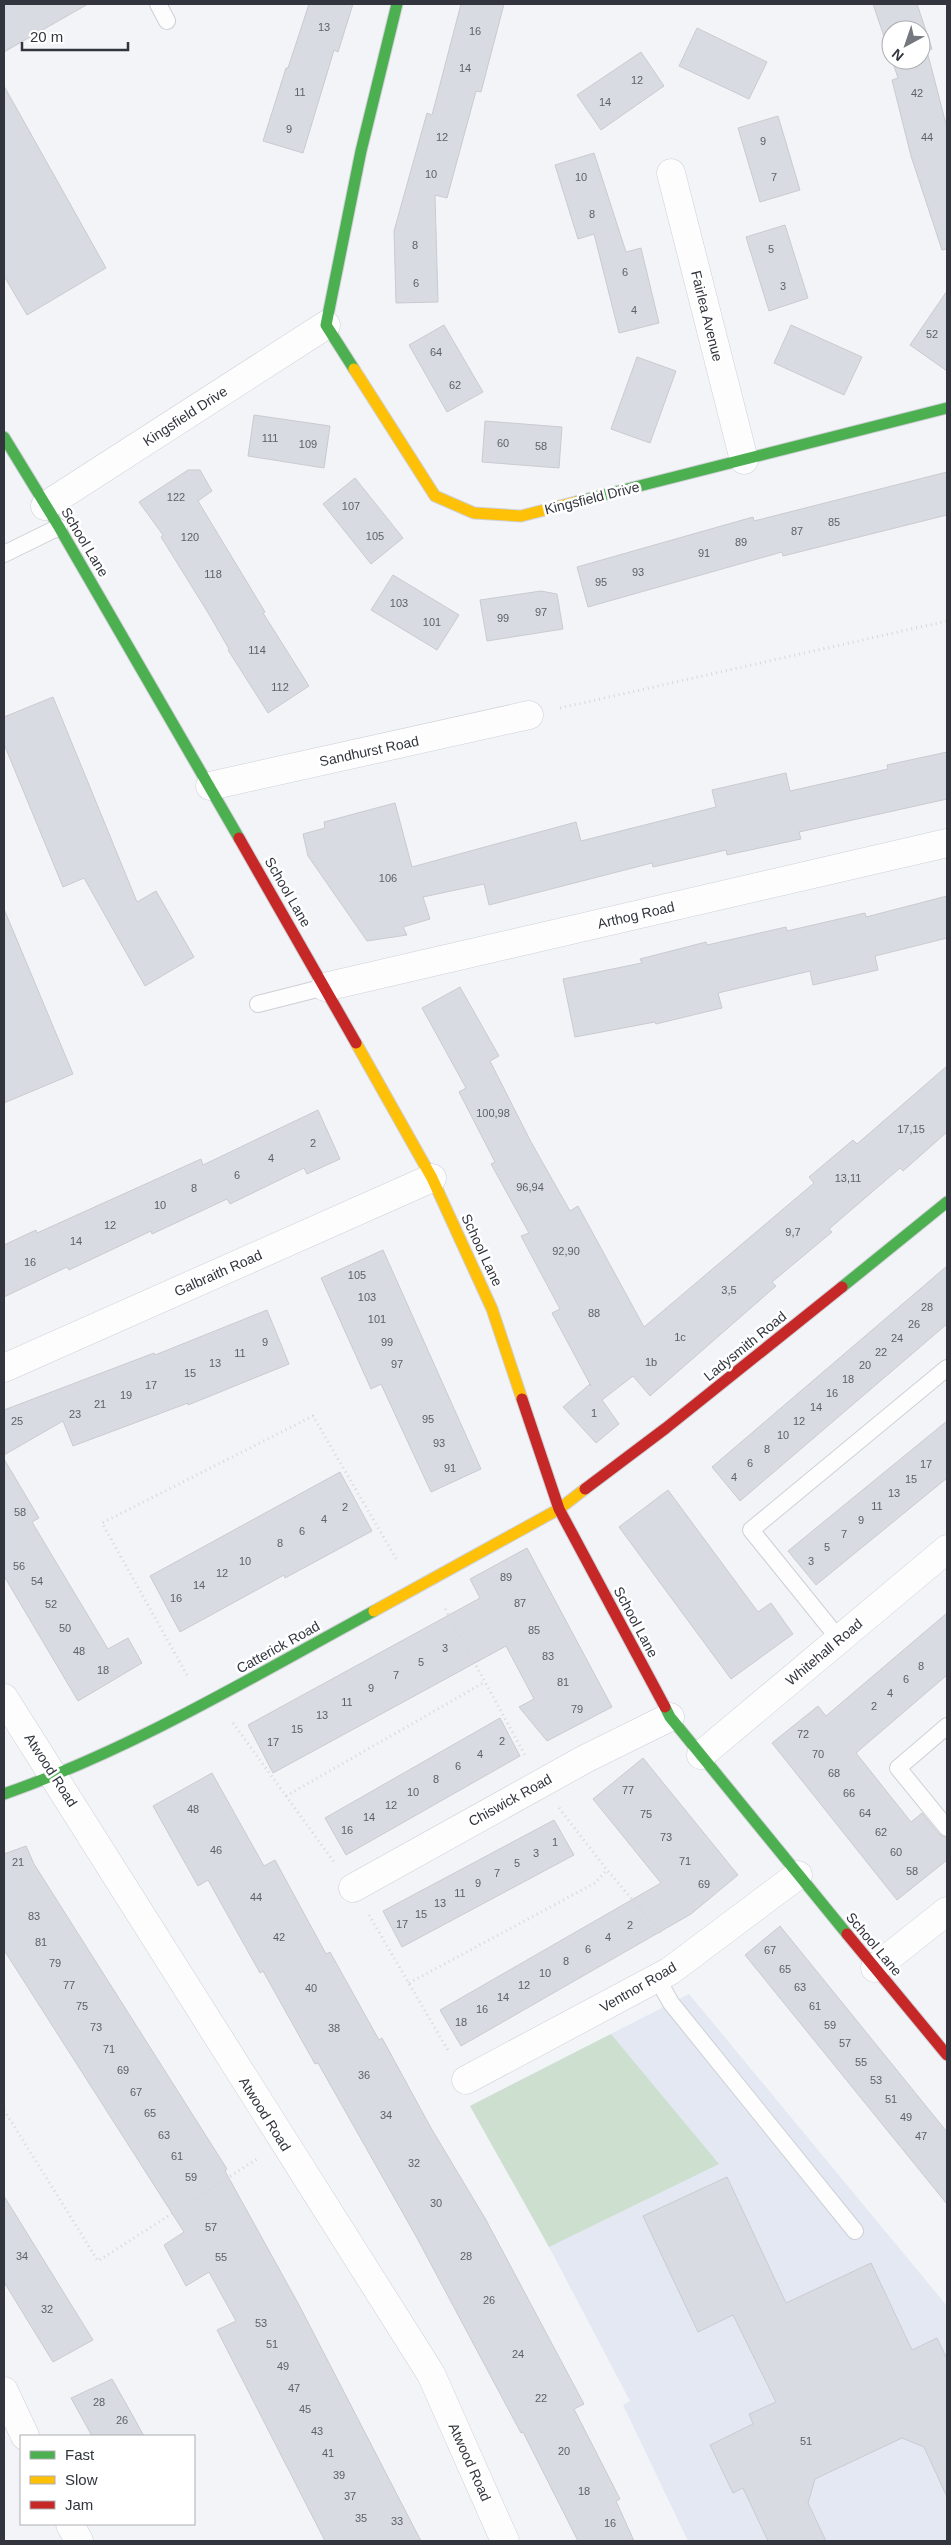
<svg xmlns="http://www.w3.org/2000/svg" width="951" height="2545" font-family="Helvetica,sans-serif">
  <style>
    .built { fill: #e3e8f2 }
    .green { fill: #cde0cf }
    .building { fill: #d8dbe1; stroke: #c9cbd1 }
    .lines { fill: none; stroke-linecap: round; stroke-linejoin: round }
    .lane-casing { stroke: #ced0d6; stroke-width: 18 }
    .street-casing { stroke: #ced0d6; stroke-width: 29 }
    .fast-casing { stroke: #ced0d6; stroke-width: 13 }
    .slow-casing { stroke: #ced0d6; stroke-width: 13 }
    .jam-casing { stroke: #ced0d6; stroke-width: 13 }
    .path { stroke: #d7d7d9; stroke-width: 3; stroke-dasharray: 1 4; stroke-linecap: butt }
    .lane { stroke: #fdfdfe; stroke-width: 16 }
    .street { stroke: #fdfdfe; stroke-width: 28 }
    .fast { stroke: #4caf50; stroke-width: 11 }
    .slow { stroke: #ffc107; stroke-width: 11 }
    .jam { stroke: #c62828; stroke-width: 11 }
    .labels { text-anchor: middle; stroke-width: 5; stroke-linejoin: round; paint-order: stroke }
    .number-label { font-size: 11px; fill: #5e6168 }
    .street-label { font-size: 14px; fill: #32353d; stroke: #fff }
  </style>
  <rect width="100%" height="100%" fill="#f2f4f8"/>
  <polygon class="built" points="689,1994 947,2306 947,2541 688,2541 623,2405 630,2401 526,2203 470,2106"/>
  <polygon class="green" points="611,2034 719,2164 549,2247 470,2106"/>
  <g class="building">
    <polygon points="4,4 88,4 4,52"/>
    <polygon points="309,4 353,4 338,52 334,50 303,153 263,141 286,68 288,68"/>
    <polygon points="461,4 504,4 481,92 476,91 447,198 435,195 438,302 396,303 394,231 427,113 432,115"/>
    <polygon points="873,4 917,4 932,49 927,51 947,128 947,249 942,250 911,156 892,80 898,78 892,60 921,60 921,30 891,30 891,57"/>
    <polygon points="697,28 767,62 749,99 679,66"/>
    <polygon points="641,52 664,86 601,130 577,95"/>
    <polygon points="4,86 106,268 27,315 4,276"/>
    <polygon points="778,116 800,190 760,202 738,128"/>
    <polygon points="594,153 626,252 641,248 659,323 619,333 594,234 578,239 555,165"/>
    <polygon points="785,225 808,298 769,311 746,237"/>
    <polygon points="947,291 947,371 910,345"/>
    <polygon points="444,325 483,392 447,412 409,345"/>
    <polygon points="791,325 862,357 844,395 774,363"/>
    <polygon points="637,357 676,371 650,443 611,429"/>
    <polygon points="254,415 330,426 324,468 248,456"/>
    <polygon points="485,421 562,427 559,468 482,462"/>
    <polygon points="188,470 200,470 212,491 198,501 265,612 263,613 309,686 268,713 228,650 229,649 207,611 161,537 163,535 139,502"/>
    <polygon points="947,472 947,515 783,556 782,552 588,607 577,567 753,517 754,521"/>
    <polygon points="355,478 403,538 371,564 323,504"/>
    <polygon points="393,575 459,615 437,650 371,610"/>
    <polygon points="541,591 557,594 563,629 487,641 480,600"/>
    <polygon points="53,697 137,902 156,891 194,957 145,986 84,878 63,887 4,744 4,717"/>
    <polygon points="947,752 947,799 799,832 801,839 727,855 726,850 653,867 652,863 489,905 484,884 423,897 430,919 403,927 407,935 367,941 308,856 303,834 325,828 324,822 395,803 412,867 576,822 581,841 716,807 712,790 786,773 790,791 888,769 887,765"/>
    <polygon points="947,896 947,938 875,956 878,970 813,985 810,971 718,993 722,1008 656,1024 655,1022 575,1037 563,979 642,963 640,959 706,942 707,945 786,927 787,931 865,913 866,917"/>
    <polygon points="4,909 73,1074 4,1103"/>
    <polygon points="460,987 499,1056 490,1061 531,1142 570,1211 578,1206 644,1327 814,1183 809,1177 853,1140 857,1144 947,1066 947,1132 903,1171 900,1168 829,1229 832,1232 772,1282 776,1286 650,1396 633,1376 602,1400 619,1424 596,1443 563,1407 590,1384 591,1386 552,1313 560,1309 521,1236 529,1233 491,1164 495,1162 459,1092 466,1088 422,1008"/>
    <polygon points="318,1110 340,1159 307,1174 304,1168 230,1204 227,1199 152,1234 151,1231 69,1270 67,1267 4,1297 4,1245 36,1230 37,1233 201,1159 203,1165"/>
    <polygon points="383,1250 481,1469 431,1492 381,1384 371,1389 321,1278"/>
    <polygon points="947,1266 947,1324 740,1501 712,1467"/>
    <polygon points="267,1310 289,1364 188,1405 188,1403 73,1446 63,1421 4,1455 4,1410 154,1353 155,1355"/>
    <polygon points="947,1421 947,1478 816,1585 788,1551"/>
    <polygon points="4,1459 39,1518 32,1522 108,1649 128,1638 142,1663 78,1701 4,1576"/>
    <polygon points="340,1472 372,1531 285,1578 284,1575 180,1632 150,1576"/>
    <polygon points="668,1490 758,1612 771,1603 793,1634 731,1679 619,1527"/>
    <polygon points="527,1548 612,1707 547,1741 519,1707 534,1699 506,1646 273,1773 248,1725 480,1598 470,1579"/>
    <polygon points="947,1613 947,1675 856,1753 911,1822 922,1813 939,1834 947,1838 947,1860 897,1900 772,1743 818,1706 826,1716"/>
    <polygon points="500,1718 520,1756 346,1855 325,1818"/>
    <polygon points="643,1758 738,1875 691,1914 461,2046 440,2010 661,1883 593,1799"/>
    <polygon points="212,1773 264,1866 275,1860 326,1954 330,1952 379,2040 382,2038 431,2128 486,2220 584,2404 574,2409 620,2499 616,2501 634,2541 578,2541 523,2432 521,2433 417,2238 318,2063 315,2064 263,1971 260,1973 208,1880 198,1886 153,1806"/>
    <polygon points="554,1820 574,1855 402,1947 383,1911"/>
    <polygon points="26,1846 34,1864 227,2169 225,2171 299,2305 421,2541 325,2541 217,2330 236,2321 209,2272 186,2286 164,2245 184,2232 4,1950 4,1854"/>
    <polygon points="780,1926 947,2132 947,2204 745,1955"/>
    <polygon points="727,2177 786,2303 871,2263 912,2350 937,2338 947,2359 947,2497 924,2447 902,2438 815,2479 808,2503 826,2541 768,2541 743,2488 733,2493 710,2445 753,2424 749,2414 776,2402 733,2315 698,2332 643,2216"/>
    <polygon points="4,2196 93,2340 53,2362 4,2282"/>
    <polygon points="112,2379 129,2409 144,2436 92,2436 71,2398"/>
  </g>
  <g class="lines">
    <defs>
      <g id="lane">
        <polyline points="158,4 167,21"/>
        <polyline points="4,554 59,527"/>
        <polyline points="258,1004 325,987"/>
        <polyline points="839,1639 751,1530 947,1368"/>
        <polyline points="947,1726 898,1768 947,1828"/>
        <polyline points="657,1978 671,2003 855,2231"/>
      </g>
      <g id="street">
        <polyline points="671,173 744,460"/>
        <polyline points="45,506 326,325"/>
        <polyline points="210,786 529,715"/>
        <polyline points="325,987 947,843"/>
        <polyline points="4,1368 432,1178"/>
        <polyline points="4,1698 431,2374 505,2541"/>
        <polyline points="701,1755 947,1549"/>
        <polyline points="353,1888 585,1759 670,1717"/>
        <polyline points="875,1968 947,1911"/>
        <polyline points="466,2080 670,1971 798,1875"/>
        <polyline points="4,2391 25,2436"/>
        <polyline points="70,2524 79,2541"/>
      </g>
      <g id="fast">
        <polyline points="354,369 326,325 361,151 397,4"/>
        <polyline points="4,437 59,527 239,838"/>
        <polyline points="576,502 947,408"/>
        <polyline points="842,1287 947,1202"/>
        <polyline points="665,1707 670,1717 847,1934"/>
        <path d="M4,1794C133,1749 254,1676 374,1611"/>
      </g>
      <g id="slow">
        <polyline points="354,369 435,496 474,513 521,516 576,502"/>
        <polyline points="356,1043 432,1178 492,1309 522,1399"/>
        <polyline points="374,1611 559,1509 585,1489"/>
      </g>
      <g id="jam">
        <polyline points="239,838 356,1043"/>
        <polyline points="522,1399 559,1509 665,1707"/>
        <polyline points="585,1489 666,1428 842,1287"/>
        <polyline points="847,1934 947,2055"/>
      </g>
    </defs>
    <use href="#lane" class="lane-casing"/>
    <use href="#street" class="street-casing"/>
    <use href="#fast" class="fast-casing"/>
    <use href="#slow" class="slow-casing"/>
    <use href="#jam" class="jam-casing"/>
    <g class="path">
      <polyline points="560,708 947,621"/>
      <polyline points="445,1609 525,1755"/>
      <polyline points="187,1675 102,1523 313,1416 398,1562"/>
      <polyline points="233,1723 334,1862"/>
      <polyline points="286,1796 485,1682"/>
      <polyline points="559,1808 607,1870 663,1935"/>
      <polyline points="369,1915 449,2052"/>
      <polyline points="409,1983 595,1883 607,1870"/>
      <polyline points="4,2110 98,2261 257,2159"/>
    </g>
    <use href="#lane" class="lane"/>
    <use href="#street" class="street"/>
    <use href="#fast" class="fast"/>
    <use href="#slow" class="slow"/>
    <use href="#jam" class="jam"/>
  </g>
  <g class="labels">
    <g class="number-label">
      <text x="324" y="31">13</text>
      <text x="475" y="35">16</text>
      <text x="465" y="72">14</text>
      <text x="637" y="84">12</text>
      <text x="300" y="96">11</text>
      <text x="917" y="97">42</text>
      <text x="605" y="106">14</text>
      <text x="289" y="133">9</text>
      <text x="442" y="141">12</text>
      <text x="927" y="141">44</text>
      <text x="763" y="145">9</text>
      <text x="431" y="178">10</text>
      <text x="581" y="181">10</text>
      <text x="774" y="181">7</text>
      <text x="592" y="218">8</text>
      <text x="415" y="249">8</text>
      <text x="771" y="253">5</text>
      <text x="625" y="276">6</text>
      <text x="416" y="287">6</text>
      <text x="783" y="290">3</text>
      <text x="634" y="314">4</text>
      <text x="932" y="338">52</text>
      <text x="436" y="356">64</text>
      <text x="455" y="389">62</text>
      <text x="270" y="442">111</text>
      <text x="503" y="447">60</text>
      <text x="308" y="448">109</text>
      <text x="541" y="450">58</text>
      <text x="176" y="501">122</text>
      <text x="351" y="510">107</text>
      <text x="834" y="526">85</text>
      <text x="797" y="535">87</text>
      <text x="375" y="540">105</text>
      <text x="190" y="541">120</text>
      <text x="741" y="546">89</text>
      <text x="704" y="557">91</text>
      <text x="638" y="576">93</text>
      <text x="213" y="578">118</text>
      <text x="601" y="586">95</text>
      <text x="399" y="607">103</text>
      <text x="541" y="616">97</text>
      <text x="503" y="622">99</text>
      <text x="432" y="626">101</text>
      <text x="257" y="654">114</text>
      <text x="280" y="691">112</text>
      <text x="388" y="882">106</text>
      <text x="493" y="1117">100,98</text>
      <text x="911" y="1133">17,15</text>
      <text x="313" y="1147">2</text>
      <text x="271" y="1162">4</text>
      <text x="237" y="1179">6</text>
      <text x="848" y="1182">13,11</text>
      <text x="530" y="1191">96,94</text>
      <text x="194" y="1192">8</text>
      <text x="160" y="1209">10</text>
      <text x="110" y="1229">12</text>
      <text x="793" y="1236">9,7</text>
      <text x="76" y="1245">14</text>
      <text x="566" y="1255">92,90</text>
      <text x="30" y="1266">16</text>
      <text x="357" y="1279">105</text>
      <text x="729" y="1294">3,5</text>
      <text x="367" y="1301">103</text>
      <text x="927" y="1311">28</text>
      <text x="594" y="1317">88</text>
      <text x="377" y="1323">101</text>
      <text x="914" y="1328">26</text>
      <text x="680" y="1341">1c</text>
      <text x="897" y="1342">24</text>
      <text x="265" y="1346">9</text>
      <text x="387" y="1346">99</text>
      <text x="881" y="1356">22</text>
      <text x="240" y="1357">11</text>
      <text x="651" y="1366">1b</text>
      <text x="215" y="1367">13</text>
      <text x="397" y="1368">97</text>
      <text x="865" y="1369">20</text>
      <text x="190" y="1377">15</text>
      <text x="848" y="1383">18</text>
      <text x="151" y="1389">17</text>
      <text x="832" y="1397">16</text>
      <text x="126" y="1399">19</text>
      <text x="100" y="1408">21</text>
      <text x="816" y="1411">14</text>
      <text x="594" y="1417">1</text>
      <text x="75" y="1418">23</text>
      <text x="428" y="1423">95</text>
      <text x="17" y="1425">25</text>
      <text x="799" y="1425">12</text>
      <text x="783" y="1439">10</text>
      <text x="439" y="1447">93</text>
      <text x="767" y="1453">8</text>
      <text x="750" y="1467">6</text>
      <text x="926" y="1468">17</text>
      <text x="450" y="1472">91</text>
      <text x="734" y="1481">4</text>
      <text x="911" y="1483">15</text>
      <text x="894" y="1497">13</text>
      <text x="877" y="1510">11</text>
      <text x="345" y="1511">2</text>
      <text x="20" y="1516">58</text>
      <text x="324" y="1523">4</text>
      <text x="861" y="1524">9</text>
      <text x="302" y="1535">6</text>
      <text x="844" y="1538">7</text>
      <text x="280" y="1547">8</text>
      <text x="827" y="1551">5</text>
      <text x="245" y="1565">10</text>
      <text x="811" y="1565">3</text>
      <text x="19" y="1570">56</text>
      <text x="222" y="1577">12</text>
      <text x="506" y="1581">89</text>
      <text x="37" y="1585">54</text>
      <text x="199" y="1589">14</text>
      <text x="176" y="1602">16</text>
      <text x="520" y="1607">87</text>
      <text x="51" y="1608">52</text>
      <text x="65" y="1632">50</text>
      <text x="534" y="1634">85</text>
      <text x="445" y="1652">3</text>
      <text x="79" y="1655">48</text>
      <text x="548" y="1660">83</text>
      <text x="421" y="1666">5</text>
      <text x="921" y="1670">8</text>
      <text x="103" y="1674">18</text>
      <text x="396" y="1679">7</text>
      <text x="906" y="1683">6</text>
      <text x="563" y="1686">81</text>
      <text x="371" y="1692">9</text>
      <text x="890" y="1697">4</text>
      <text x="347" y="1706">11</text>
      <text x="874" y="1710">2</text>
      <text x="577" y="1713">79</text>
      <text x="322" y="1719">13</text>
      <text x="297" y="1733">15</text>
      <text x="803" y="1738">72</text>
      <text x="502" y="1745">2</text>
      <text x="273" y="1746">17</text>
      <text x="480" y="1758">4</text>
      <text x="818" y="1758">70</text>
      <text x="458" y="1770">6</text>
      <text x="834" y="1777">68</text>
      <text x="436" y="1783">8</text>
      <text x="628" y="1794">77</text>
      <text x="413" y="1796">10</text>
      <text x="849" y="1797">66</text>
      <text x="391" y="1809">12</text>
      <text x="193" y="1813">48</text>
      <text x="865" y="1817">64</text>
      <text x="646" y="1818">75</text>
      <text x="369" y="1821">14</text>
      <text x="347" y="1834">16</text>
      <text x="881" y="1836">62</text>
      <text x="666" y="1841">73</text>
      <text x="555" y="1846">1</text>
      <text x="216" y="1854">46</text>
      <text x="896" y="1856">60</text>
      <text x="536" y="1857">3</text>
      <text x="685" y="1865">71</text>
      <text x="18" y="1866">21</text>
      <text x="517" y="1867">5</text>
      <text x="912" y="1875">58</text>
      <text x="497" y="1877">7</text>
      <text x="478" y="1887">9</text>
      <text x="704" y="1888">69</text>
      <text x="460" y="1897">11</text>
      <text x="256" y="1901">44</text>
      <text x="440" y="1907">13</text>
      <text x="421" y="1918">15</text>
      <text x="34" y="1920">83</text>
      <text x="402" y="1928">17</text>
      <text x="630" y="1929">2</text>
      <text x="279" y="1941">42</text>
      <text x="608" y="1941">4</text>
      <text x="41" y="1946">81</text>
      <text x="588" y="1953">6</text>
      <text x="770" y="1954">67</text>
      <text x="566" y="1965">8</text>
      <text x="55" y="1967">79</text>
      <text x="785" y="1973">65</text>
      <text x="545" y="1977">10</text>
      <text x="69" y="1989">77</text>
      <text x="524" y="1989">12</text>
      <text x="800" y="1991">63</text>
      <text x="311" y="1992">40</text>
      <text x="503" y="2001">14</text>
      <text x="82" y="2010">75</text>
      <text x="815" y="2010">61</text>
      <text x="482" y="2013">16</text>
      <text x="461" y="2026">18</text>
      <text x="830" y="2029">59</text>
      <text x="96" y="2031">73</text>
      <text x="334" y="2032">38</text>
      <text x="845" y="2047">57</text>
      <text x="109" y="2053">71</text>
      <text x="861" y="2066">55</text>
      <text x="123" y="2074">69</text>
      <text x="364" y="2079">36</text>
      <text x="876" y="2084">53</text>
      <text x="136" y="2096">67</text>
      <text x="891" y="2103">51</text>
      <text x="150" y="2117">65</text>
      <text x="386" y="2119">34</text>
      <text x="906" y="2121">49</text>
      <text x="164" y="2139">63</text>
      <text x="921" y="2140">47</text>
      <text x="177" y="2160">61</text>
      <text x="414" y="2167">32</text>
      <text x="191" y="2181">59</text>
      <text x="436" y="2207">30</text>
      <text x="211" y="2231">57</text>
      <text x="22" y="2260">34</text>
      <text x="466" y="2260">28</text>
      <text x="221" y="2261">55</text>
      <text x="489" y="2304">26</text>
      <text x="47" y="2313">32</text>
      <text x="261" y="2327">53</text>
      <text x="272" y="2348">51</text>
      <text x="518" y="2358">24</text>
      <text x="283" y="2370">49</text>
      <text x="294" y="2392">47</text>
      <text x="541" y="2402">22</text>
      <text x="99" y="2406">28</text>
      <text x="305" y="2413">45</text>
      <text x="122" y="2424">26</text>
      <text x="317" y="2435">43</text>
      <text x="806" y="2445">51</text>
      <text x="564" y="2455">20</text>
      <text x="328" y="2457">41</text>
      <text x="339" y="2479">39</text>
      <text x="584" y="2495">18</text>
      <text x="350" y="2500">37</text>
      <text x="361" y="2522">35</text>
      <text x="397" y="2525">33</text>
      <text x="610" y="2527">16</text>
    </g>
    <g class="street-label">
      <text transform="translate(707 316) rotate(76)" y="5">Fairlea Avenue</text>
      <text transform="translate(185 416) rotate(-33)" y="5">Kingsfield Drive</text>
      <text transform="translate(592 498) rotate(-14)" y="5">Kingsfield Drive</text>
      <text transform="translate(85 542) rotate(59)" y="5">School Lane</text>
      <text transform="translate(369 751) rotate(-12)" y="5">Sandhurst Road</text>
      <text transform="translate(288 892) rotate(60)" y="5">School Lane</text>
      <text transform="translate(636 915) rotate(-13)" y="5">Arthog Road</text>
      <text transform="translate(482 1250) rotate(65)" y="5">School Lane</text>
      <text transform="translate(218 1273) rotate(-24)" y="5">Galbraith Road</text>
      <text transform="translate(745 1346) rotate(-39)" y="5">Ladysmith Road</text>
      <text transform="translate(636 1622) rotate(62)" y="5">School Lane</text>
      <text transform="translate(278 1647) rotate(-29)" y="5">Catterick Road</text>
      <text transform="translate(824 1652) rotate(-40)" y="5">Whitehall Road</text>
      <text transform="translate(51 1770) rotate(57)" y="5">Atwood Road</text>
      <text transform="translate(510 1800) rotate(-29)" y="5">Chiswick Road</text>
      <text transform="translate(874 1944) rotate(50)" y="5">School Lane</text>
      <text transform="translate(638 1987) rotate(-30)" y="5">Ventnor Road</text>
      <text transform="translate(265 2114) rotate(58)" y="5">Atwood Road</text>
      <text transform="translate(470 2462) rotate(66)" y="5">Atwood Road</text>
    </g>
  </g>
  <rect width="951" height="2545" fill="none" stroke="#32353d" stroke-width="10"/>
  <rect x="20" y="2435" width="175" height="90" fill="#ffffff" stroke="#adaeb1"/>
  <rect x="30" y="2451" width="25" height="8" fill="#4caf50" stroke="#adaeb1"/>
  <text x="65" y="2460" font-size="15" fill="#32353d">Fast</text>
  <rect x="30" y="2476" width="25" height="8" fill="#ffc107" stroke="#adaeb1"/>
  <text x="65" y="2485" font-size="15" fill="#32353d">Slow</text>
  <rect x="30" y="2501" width="25" height="8" fill="#c62828" stroke="#adaeb1"/>
  <text x="65" y="2510" font-size="15" fill="#32353d">Jam</text>
  <g transform="translate(906 45) rotate(220)"><circle r="24" fill="#ffffff" stroke="#adaeb1"/>
  <path d="M0-4L9 19L0 12L-9 19Z" fill="#75787e"/>
  <text y="-8" font-size="14" font-weight="bold" text-anchor="middle" fill="#32353d">N</text>
  </g>
  <path d="M22 42v8h106v-8" fill="none" stroke="#32353d" stroke-width="2.5"/>
  <text x="30" y="42" font-size="15" fill="#32353d" stroke="#ffffff" stroke-width="4" paint-order="stroke">20 m</text>
</svg>
